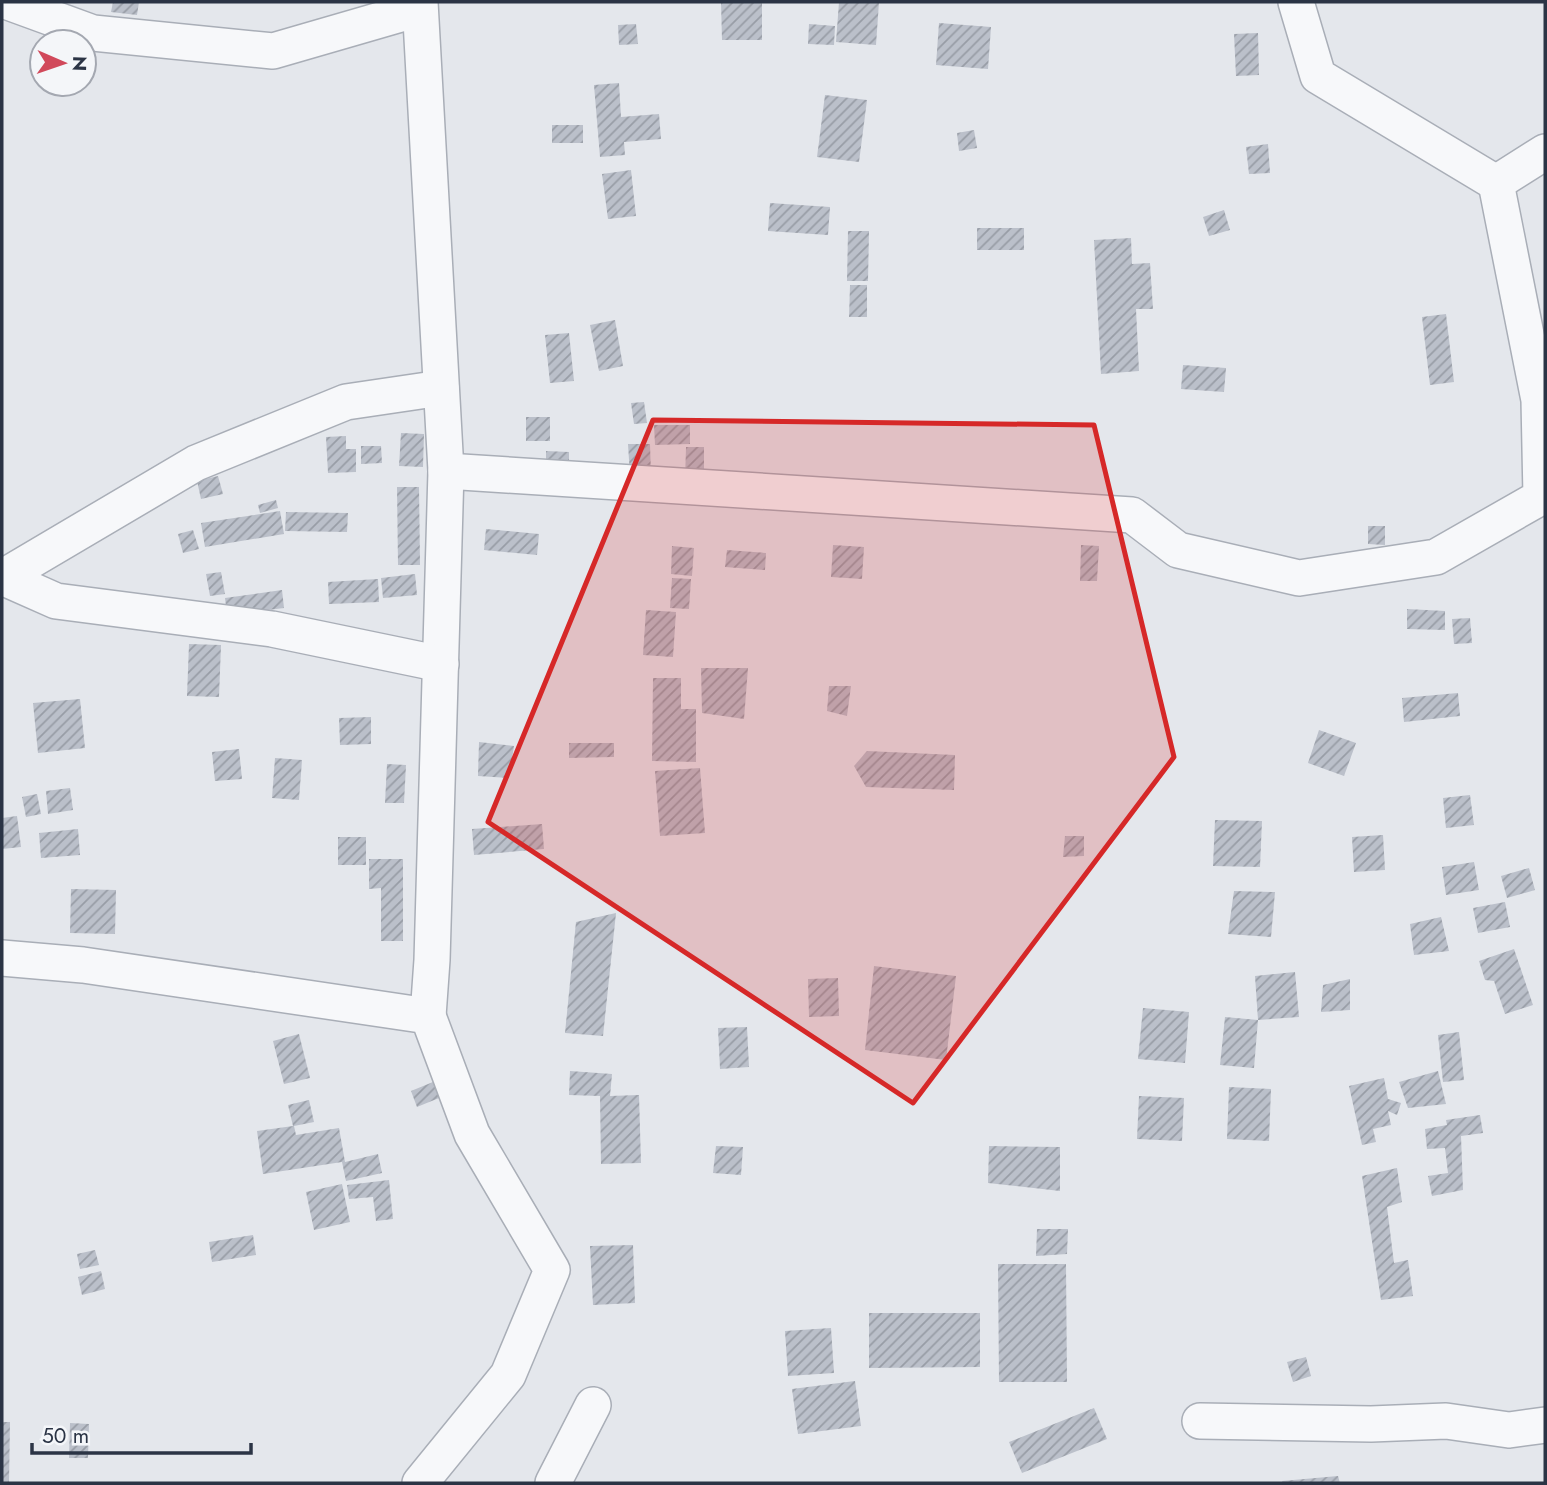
<svg xmlns="http://www.w3.org/2000/svg" width="1547" height="1485" font-family="Jost,sans-serif">
  <style>
    .building { fill: url(#building-hatch) }
    .lines { fill: none; stroke-linecap: round; stroke-linejoin: round }
    .street-casing { stroke: #a9aeb7; stroke-width: 38 }
    .street { stroke: #f7f8fa; stroke-width: 35 }
    .marked { fill: #d62828; fill-opacity: 0.2; stroke: #d62828; stroke-width: 5; stroke-linejoin: round }
  </style>
  <defs>
    <pattern id="building-hatch" width="6" height="6" patternUnits="userSpaceOnUse" patternTransform="scale(1.75)"><rect width="6" height="6" fill="#bbc0ca"/><path d="M-1 1l2-2M0 6l6-6M5 7l2-2" fill="none" stroke="#989da6"/></pattern>
  </defs>
  <rect width="100%" height="100%" fill="#e4e7ec"/>
  <g class="building">
    <polygon points="113,2 139,2 137,15 111,12"/>
    <polygon points="721,2 762,2 762,40 722,40"/>
    <polygon points="839,2 879,2 876,45 836,42"/>
    <polygon points="939,23 991,27 988,69 936,65"/>
    <polygon points="636,24 638,44 619,45 618,25"/>
    <polygon points="809,24 835,26 834,45 808,44"/>
    <polygon points="1258,33 1259,75 1236,76 1234,34"/>
    <polygon points="619,83 621,117 659,114 661,139 624,142 625,155 600,157 594,85"/>
    <polygon points="825,95 867,100 859,162 817,157"/>
    <rect x="552" y="125" width="31" height="18"/>
    <polygon points="974,130 977,148 959,151 957,133"/>
    <polygon points="1268,144 1270,173 1249,174 1246,147"/>
    <polygon points="631,170 636,216 608,219 602,174"/>
    <polygon points="770,203 830,207 828,235 768,231"/>
    <polygon points="1224,210 1230,230 1209,236 1203,217"/>
    <rect x="977" y="228" width="47" height="22"/>
    <polygon points="848,231 869,231 868,281 847,281"/>
    <polygon points="1131,238 1132,264 1150,263 1153,309 1136,309 1139,371 1101,374 1094,240"/>
    <polygon points="850,285 867,285 867,317 849,317"/>
    <polygon points="1446,314 1454,382 1430,385 1422,317"/>
    <polygon points="615,320 623,366 599,371 590,325"/>
    <polygon points="569,333 574,381 550,383 545,335"/>
    <polygon points="1183,365 1226,368 1224,392 1181,389"/>
    <polygon points="644,402 647,423 634,424 631,403"/>
    <rect x="526" y="417" width="24" height="24"/>
    <polygon points="654,425 690,425 690,444 655,445"/>
    <polygon points="401,433 424,434 423,467 399,466"/>
    <polygon points="346,436 346,449 356,449 356,472 328,473 326,437"/>
    <polygon points="628,444 650,444 651,474 630,475"/>
    <polygon points="361,446 381,446 382,463 361,464"/>
    <polygon points="686,447 704,447 704,479 685,479"/>
    <polygon points="546,451 569,452 569,473 546,473"/>
    <polygon points="218,476 223,494 201,499 197,481"/>
    <polygon points="397,487 419,487 420,565 398,565"/>
    <polygon points="276,500 278,508 260,513 258,505"/>
    <polygon points="280,511 284,534 205,547 201,523"/>
    <polygon points="286,512 348,513 347,532 285,531"/>
    <polygon points="1368,526 1385,526 1385,545 1368,544"/>
    <polygon points="486,529 539,534 537,555 484,550"/>
    <polygon points="193,530 199,549 183,553 178,534"/>
    <polygon points="833,545 864,547 862,579 831,577"/>
    <polygon points="1081,545 1099,546 1097,581 1080,581"/>
    <polygon points="672,546 694,548 692,576 671,574"/>
    <polygon points="727,550 766,553 765,570 725,567"/>
    <polygon points="221,572 225,594 210,596 206,574"/>
    <polygon points="415,574 417,595 383,598 381,578"/>
    <polygon points="672,578 691,579 689,609 670,608"/>
    <polygon points="378,579 379,602 329,604 328,582"/>
    <polygon points="282,590 284,608 227,615 225,598"/>
    <polygon points="1407,609 1445,611 1445,630 1407,629"/>
    <polygon points="646,610 676,612 673,657 643,655"/>
    <polygon points="1470,618 1472,643 1454,644 1452,619"/>
    <polygon points="189,644 221,645 219,697 187,696"/>
    <polygon points="701,668 748,668 744,719 702,713"/>
    <polygon points="653,678 681,678 681,709 696,709 696,762 652,761"/>
    <polygon points="829,686 851,686 847,716 827,711"/>
    <polygon points="1458,693 1460,716 1404,722 1402,698"/>
    <polygon points="80,699 85,748 38,753 33,703"/>
    <polygon points="371,717 371,744 340,745 339,718"/>
    <polygon points="1319,730 1356,743 1344,776 1308,763"/>
    <polygon points="479,742 514,746 509,778 478,776"/>
    <polygon points="569,743 614,743 614,757 569,758"/>
    <polygon points="239,749 242,779 215,781 212,752"/>
    <polygon points="867,751 955,755 954,790 866,787 854,766"/>
    <polygon points="275,758 302,760 299,800 272,798"/>
    <polygon points="387,764 406,765 404,803 385,803"/>
    <polygon points="700,768 705,833 660,836 655,771"/>
    <polygon points="70,788 73,810 48,814 46,791"/>
    <polygon points="37,794 41,814 26,817 22,797"/>
    <polygon points="1470,795 1474,825 1446,828 1443,798"/>
    <polygon points="17,816 21,847 2,849 2,818"/>
    <polygon points="1215,820 1262,821 1260,867 1213,866"/>
    <polygon points="542,824 544,849 474,855 472,829"/>
    <polygon points="78,829 80,855 41,858 39,833"/>
    <polygon points="1383,835 1385,870 1354,872 1352,837"/>
    <polygon points="1065,836 1084,836 1084,856 1063,857"/>
    <rect x="338" y="837" width="28" height="28"/>
    <polygon points="369,859 403,859 403,941 381,941 381,888 369,889"/>
    <polygon points="1474,862 1479,890 1446,895 1442,867"/>
    <polygon points="1529,868 1535,890 1507,898 1501,876"/>
    <polygon points="71,889 116,890 115,934 70,933"/>
    <polygon points="1234,891 1275,892 1271,937 1228,934"/>
    <polygon points="1505,902 1510,927 1478,933 1473,908"/>
    <polygon points="616,913 603,1036 565,1033 576,922"/>
    <polygon points="1441,917 1449,951 1414,955 1410,924"/>
    <polygon points="1514,949 1533,1005 1505,1014 1494,981 1485,980 1479,961"/>
    <polygon points="874,966 956,976 946,1060 865,1050"/>
    <polygon points="1295,972 1299,1017 1258,1020 1255,976"/>
    <polygon points="838,978 839,1016 809,1017 808,979"/>
    <polygon points="1350,979 1350,1010 1321,1012 1323,985"/>
    <polygon points="1143,1008 1189,1012 1185,1063 1138,1059"/>
    <polygon points="1225,1017 1258,1020 1254,1068 1220,1065"/>
    <polygon points="747,1027 749,1067 720,1069 718,1028"/>
    <polygon points="1459,1032 1464,1080 1443,1082 1438,1035"/>
    <polygon points="299,1034 310,1078 284,1084 273,1041"/>
    <polygon points="570,1071 612,1074 610,1096 639,1095 641,1163 601,1164 600,1096 569,1095"/>
    <polygon points="1438,1071 1446,1104 1408,1108 1399,1082"/>
    <polygon points="1384,1078 1388,1099 1401,1103 1397,1115 1388,1111 1391,1125 1373,1129 1376,1142 1362,1145 1349,1086"/>
    <polygon points="433,1082 439,1098 417,1107 411,1091"/>
    <polygon points="1229,1087 1271,1089 1269,1141 1227,1139"/>
    <polygon points="1139,1096 1184,1098 1182,1141 1137,1139"/>
    <polygon points="309,1100 314,1122 294,1126 296,1135 339,1128 345,1162 378,1154 382,1173 346,1181 342,1162 263,1174 257,1131 293,1126 288,1105"/>
    <polygon points="1480,1115 1483,1133 1461,1136 1463,1190 1432,1196 1428,1176 1448,1173 1445,1148 1427,1149 1425,1129 1447,1125 1446,1120"/>
    <polygon points="716,1146 743,1147 741,1175 713,1173"/>
    <polygon points="989,1146 1060,1147 1060,1191 988,1183"/>
    <polygon points="1397,1168 1402,1202 1387,1207 1394,1263 1408,1260 1413,1296 1381,1300 1362,1176"/>
    <polygon points="389,1180 393,1219 376,1221 373,1197 349,1199 347,1185"/>
    <polygon points="342,1184 350,1222 314,1230 306,1192"/>
    <polygon points="1037,1229 1068,1229 1067,1254 1036,1256"/>
    <polygon points="253,1235 256,1255 212,1262 209,1242"/>
    <polygon points="633,1245 635,1303 593,1305 590,1246"/>
    <polygon points="95,1250 99,1265 80,1269 77,1254"/>
    <polygon points="998,1264 1066,1264 1067,1382 999,1382"/>
    <polygon points="101,1271 105,1289 82,1295 78,1277"/>
    <polygon points="869,1313 980,1313 980,1367 869,1368"/>
    <polygon points="831,1328 834,1373 788,1376 785,1331"/>
    <polygon points="1306,1357 1311,1376 1293,1382 1287,1362"/>
    <polygon points="855,1381 861,1426 798,1434 792,1389"/>
    <polygon points="1094,1408 1107,1439 1022,1473 1009,1442"/>
    <polygon points="2,1422 10,1422 9,1483 2,1483"/>
    <polygon points="70,1423 89,1424 88,1458 69,1458"/>
    <polygon points="1338,1476 1340,1483 1283,1483 1282,1481"/>
  </g>
  <g class="lines">
    <defs>
      <g id="street">
        <polyline points="8,2 93,33 273,51 418,9"/>
        <polyline points="420,2 446,471 432,960 428,1016"/>
        <polyline points="1496,183 1545,152"/>
        <polyline points="446,471 1132,515 1178,550 1299,578 1436,557 1541,497 1539,400 1496,183 1318,76 1296,2"/>
        <polyline points="2,577 56,601 272,629 441,664"/>
        <polyline points="3,577 196,463 346,402 441,388"/>
        <polyline points="2,958 83,965 428,1016 472,1134 552,1270 508,1375 420,1483"/>
        <polyline points="1200,1421 1371,1424 1446,1421 1509,1430 1545,1425"/>
        <polyline points="553,1483 593,1405"/>
      </g>
    </defs>
    <use href="#street" class="street-casing"/>
    <use href="#street" class="street"/>
  </g>
  <path class="marked" d="M653,420L1094,425L1174,757L913,1103L488,822Z"/>
  <rect width="1547" height="1485" fill="none" stroke="#2b3445" stroke-width="7"/>
  <g transform="translate(63 63) rotate(92)"><circle r="33" fill="#f4f6f9" stroke="#a4a8b1" stroke-width="2"/>
  <path d="M0-5L12 26L0 18L-12 26Z" fill="#d1495b"/>
  <text y="-10" font-size="19" font-weight="bold" text-anchor="middle" fill="#2b3445">N</text>
  </g>
  <path d="M32 1443v10h219v-10" fill="none" stroke="#2b3445" stroke-width="3.5"/>
  <text x="42" y="1443" font-size="21" fill="#2b3445" stroke="#f4f6f9" stroke-width="5" paint-order="stroke">50 m</text>
</svg>
